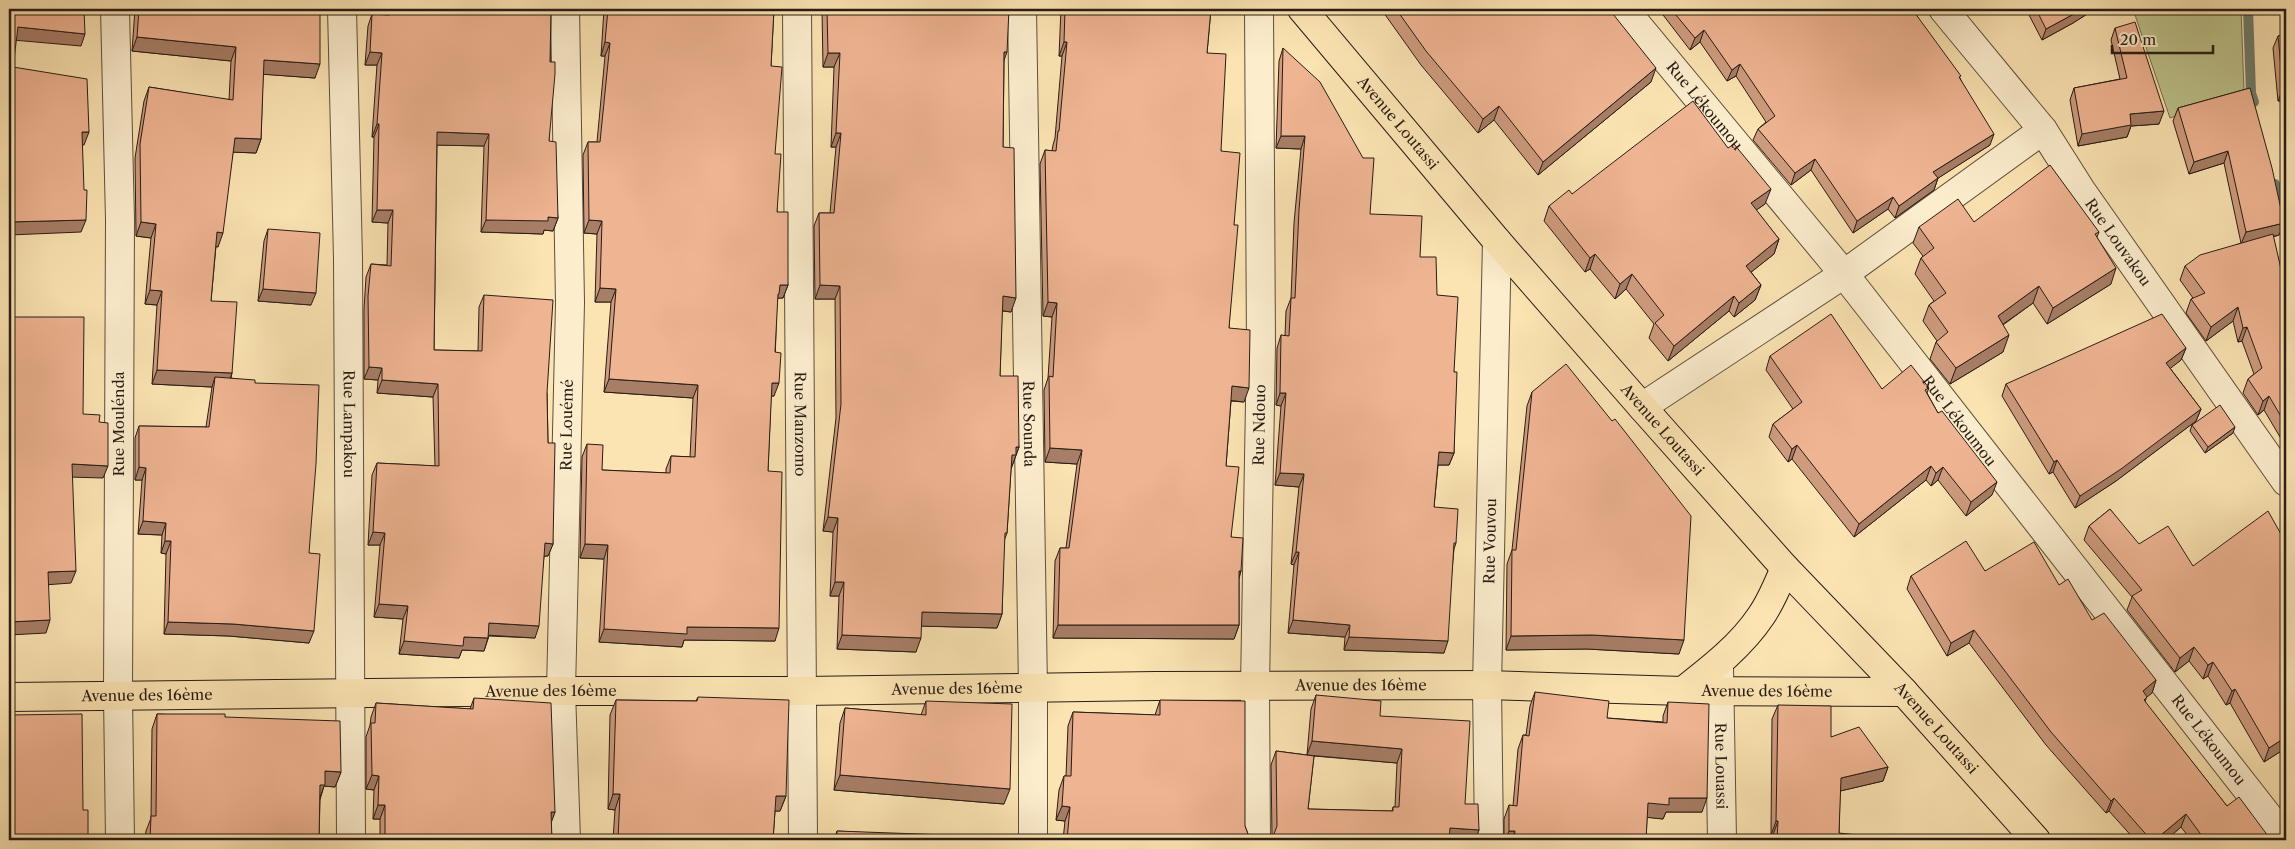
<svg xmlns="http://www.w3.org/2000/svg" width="2295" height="849" font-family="'Libre Caslon Text',serif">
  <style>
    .green { fill: #bec48d; stroke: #737051 }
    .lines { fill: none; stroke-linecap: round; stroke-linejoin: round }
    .stream { stroke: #6f7d6e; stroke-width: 10 }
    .minor-casing { stroke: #5d4e3c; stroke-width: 30 }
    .major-casing { stroke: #281c15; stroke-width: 30 }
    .minor { stroke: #fcedcd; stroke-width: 28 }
    .major { stroke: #fbe3b2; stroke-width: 28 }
    .wall { fill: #ce9b7e; stroke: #281c15; fill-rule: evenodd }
    .shaded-wall { fill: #a77e66; stroke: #281c15 }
    .building { fill: #efb492; stroke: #281c15 }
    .labels { text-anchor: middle; stroke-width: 4.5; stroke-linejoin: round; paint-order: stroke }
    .street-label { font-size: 15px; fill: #281c15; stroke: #fcedcd }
  </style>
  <rect width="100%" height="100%" fill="#fbe3b2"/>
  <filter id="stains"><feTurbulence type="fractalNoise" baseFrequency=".004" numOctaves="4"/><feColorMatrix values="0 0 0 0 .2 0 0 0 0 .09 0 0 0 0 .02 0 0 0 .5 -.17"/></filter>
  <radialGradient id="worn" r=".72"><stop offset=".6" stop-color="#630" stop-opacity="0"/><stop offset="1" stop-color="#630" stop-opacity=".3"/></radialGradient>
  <polygon class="green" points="2133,9 2241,9 2244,92 2170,118"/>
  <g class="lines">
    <g class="stream">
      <polyline points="2248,9 2251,93 2254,102"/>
      <polyline points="2275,184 2286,229"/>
    </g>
    <defs>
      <g id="minor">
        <polyline points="115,9 120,220 118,695 120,840"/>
        <path id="s1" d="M342,9L348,258L351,840"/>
        <polyline points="565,9 570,303 561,691 566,840"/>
        <path id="s2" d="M797,9L803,840"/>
        <path id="s3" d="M1022,9L1033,689V840"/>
        <path id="s4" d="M1624,9L1844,274L2286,839"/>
        <path id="s5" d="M1943,9L2043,130L2081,190L2286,482"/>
        <polyline points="1642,407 1844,274 2043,130"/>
        <path id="s6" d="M1719,667L1722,840"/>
        <path id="s7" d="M1256,840L1255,687L1261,345L1259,9"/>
        <path id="s8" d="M1489,840L1487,685L1497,241"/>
      </g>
      <g id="major">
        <path id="s9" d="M1302,9L1497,241L1642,407L1785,568L1904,692L2036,840"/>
        <path d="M1683,691C1711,669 1741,646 1761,616C1771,602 1778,584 1785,568"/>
        <path id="s10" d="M9,697L561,691H803L1156,686L1487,685L1683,691L1904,692"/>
      </g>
    </defs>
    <use href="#minor" class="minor-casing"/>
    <use href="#major" class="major-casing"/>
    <use href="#minor" class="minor"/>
    <use href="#major" class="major"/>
  </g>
  <g class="wall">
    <polygon points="135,9 320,9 315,78 263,74 261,139 256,153 233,152 218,247 216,246 211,301 232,373 231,378 255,383 309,553 309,643 229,636 164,634 166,554 161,553 162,535 138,534 142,480 135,480 135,438 139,426 206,427 212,387 152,384 157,305 145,304 151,238 136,236 135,158 144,101 149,87 229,100 231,61 132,51"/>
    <polygon points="387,9 551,9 549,141 558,218 553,231 544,230 543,234 481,232 484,146 437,145 434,350 478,351 479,307 484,295 547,393 548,443 553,544 548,556 544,556 535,638 489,636 484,651 462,650 459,658 399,654 403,619 374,617 380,545 368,545 372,475 377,463 435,466 433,397 377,393 378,380 364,379 364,309 366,277 371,264 387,265 388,223 372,222 374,137 372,137 377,65 365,65 368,26 372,14 386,15"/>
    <polygon points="604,9 774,9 771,66 777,212 788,285 783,298 778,298 777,299 774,396 771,396 768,471 775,641 684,640 682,647 599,642 604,559 580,558 582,457 587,444 602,470 666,473 666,469 671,456 690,457 693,398 604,392 611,302 595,302 597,234 584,233 583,155 588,142 597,142 605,56 601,56"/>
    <polygon points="822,9 1009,9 1004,62 1003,147 1011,312 1002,311 1000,376 1019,447 1011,469 1007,533 1004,541 1002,614 997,628 921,626 916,652 837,649 839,596 830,596 833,532 823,531 836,418 835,299 815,299 814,226 819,213 830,213 836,147 831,147 834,67 823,67"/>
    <polygon points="1061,9 1211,9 1207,53 1221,151 1234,225 1229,328 1244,402 1231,401 1226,466 1231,537 1241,571 1239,579 1239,625 1234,639 1053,638 1055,561 1060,548 1066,548 1077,464 1045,462 1044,390 1048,378 1052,317 1043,316 1040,164 1045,150 1052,151 1053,145 1055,138 1062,56 1059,56"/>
    <polygon points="1381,9 1609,9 1651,82 1538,175 1494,120 1478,133 1421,65"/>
    <polygon points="1660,9 1912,9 1960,78 1990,145 1938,178 1934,190 1895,218 1888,209 1853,233 1811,170 1791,185 1753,140 1758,129 1766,122 1736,76 1727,81 1700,42 1690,50 1660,11"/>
    <polygon points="2029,9 2095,9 2073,23 2042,40 2028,13"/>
    <polygon points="2115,28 2159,124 2131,126 2127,137 2078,146 2070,100 2074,88 2120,79 2111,40"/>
    <polygon points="2286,35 2286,100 2278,101 2273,48 2278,36"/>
    <polygon points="1283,48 1370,214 1420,257 1437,295 1454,372 1454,453 1449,465 1438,465 1434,507 1456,543 1454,549 1444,653 1344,650 1345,637 1288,633 1294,565 1291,564 1299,487 1275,485 1281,406 1276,405 1277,348 1281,335 1285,336 1286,311 1291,298 1294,223 1301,149 1276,148 1279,61"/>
    <polygon points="2250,88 2284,223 2279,235 2273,237 2286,291 2286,447 2264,410 2258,415 2243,393 2248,379 2254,374 2242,341 2238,342 2233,321 2206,341 2186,313 2191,299 2193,298 2180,280 2185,266 2241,243 2224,163 2189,174 2173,121 2178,108"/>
    <polygon points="1572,194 1765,204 1756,210 1779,239 1774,254 1751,272 1761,285 1755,300 1734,317 1729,311 1668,361 1649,338 1654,324 1626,289 1615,299 1590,269 1585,272 1544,221 1549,206"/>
    <polygon points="1974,222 2099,232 2097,237 2111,284 2047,324 2033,303 2003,325 2003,352 1950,384 1930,359 1936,342 1937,341 1923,321 1929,305 1934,301 1915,274 1921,258 1923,256 1913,243 1919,227"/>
    <polygon points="268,229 311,305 258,301 264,241"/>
    <polygon points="2186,348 2181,360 2170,368 2201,409 2196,421 2116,481 2075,508 2053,472 2049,474 2002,396 2006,384"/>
    <polygon points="1770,356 1882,389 1929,388 1927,393 1938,413 1992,495 1966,516 1938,480 1931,486 1926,480 1854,537 1792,459 1788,462 1769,437 1773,424 1793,409 1766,370"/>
    <polygon points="1532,392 1679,654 1587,649 1506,650 1507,564 1512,550 1527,406"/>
    <polygon points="2192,425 2233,433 2205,453 2190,431"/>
    <polygon points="2110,509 2286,748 2264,762 2230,703 2226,705 2208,676 2203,679 2189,661 2175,672 2127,610 2132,597 2084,540 2089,526"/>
    <polygon points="1985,571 2059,585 2092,620 2156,680 2152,693 2147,696 2145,702 2227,806 2271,840 2191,840 2181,827 2166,840 2135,840 2109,811 2106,813 2046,745 1969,643 1947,656 1907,589 1911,576"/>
    <polygon points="1535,692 1607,718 1663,722 1663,716 1668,702 1702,812 1666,812 1663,819 1647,817 1646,840 1504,840 1504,819 1509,805 1513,806 1518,749 1523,735 1526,735 1530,706"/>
    <path d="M1316,695L1380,716L1465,804L1479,830L1475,840H1265L1269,839L1272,837L1271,765L1276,751L1307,755L1311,709ZM1314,756L1397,763L1395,807H1393L1392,811L1308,809Z"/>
    <polygon points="698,697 786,796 780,811 775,811 773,840 613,840 615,810 608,809 610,715 616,700 696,701"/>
    <polygon points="474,698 555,812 551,822 552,840 380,840 380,819 373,819 374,790 366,789 366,737 370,725 371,717 376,703 470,709"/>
    <polygon points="1160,700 1245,826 1248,834 1253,839 1256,840 1063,840 1065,821 1056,820 1059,790 1064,776 1066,776 1068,726 1073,712 1155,715"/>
    <polygon points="926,701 1004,804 834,790 840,723 845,708 921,715"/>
    <polygon points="1778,705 1831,737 1888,767 1883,781 1840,791 1839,833 1858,840 1773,840 1773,835 1771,835 1772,719"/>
    <polygon points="157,714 225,717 341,772 335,787 324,786 320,800 319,840 145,840 146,831 151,818 152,729"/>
    <polygon points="837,831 1002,840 834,840"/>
  </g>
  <g class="shaded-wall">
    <polygon points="2083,9 2095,9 2073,23 2042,40 2046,29"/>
    <polygon points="18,27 85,34 81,46 13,40"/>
    <polygon points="1704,30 1700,42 1690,50 1695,38"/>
    <polygon points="137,37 236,47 231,61 132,51"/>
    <polygon points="605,42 610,43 605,56 601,56"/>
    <polygon points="1064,42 1067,42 1062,56 1059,56"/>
    <polygon points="370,52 382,53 377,65 365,65"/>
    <polygon points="1004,52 1007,52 1002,66"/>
    <polygon points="828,53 840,53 834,67 823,67"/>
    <polygon points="264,60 320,64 315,78 259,74"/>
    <polygon points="1740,64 1736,76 1727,81 1732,70"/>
    <polygon points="1656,68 1651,82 1538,175 1543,162"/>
    <polygon points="2283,88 2286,88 2286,100 2278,101"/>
    <polygon points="1499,106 1494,120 1478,133 1483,119"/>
    <polygon points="2164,111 2159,124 2131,126 2127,137 2078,146 2082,134 2130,114"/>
    <polygon points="377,124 379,124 374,137 372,137"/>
    <polygon points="82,132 89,132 84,145 78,145"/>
    <polygon points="437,132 489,134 484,146 433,145"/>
    <polygon points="836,133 841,133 836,147 831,147"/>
    <polygon points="1994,134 1990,145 1929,184 1933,172"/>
    <polygon points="1281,136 1305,136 1301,149 1276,148"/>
    <polygon points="235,138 261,139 256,153 230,152"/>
    <polygon points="2228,151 2224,163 2189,174 2194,162"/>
    <polygon points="1815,159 1811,170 1791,185 1795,173"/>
    <polygon points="1938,178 1934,190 1895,218 1899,206"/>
    <polygon points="1771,189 1765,204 1745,218 1751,203"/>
    <polygon points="1893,197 1888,209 1853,233 1857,221"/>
    <polygon points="377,210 393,210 388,223 372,222"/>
    <polygon points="548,217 558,218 553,231 544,230 543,234 481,232 486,220"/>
    <polygon points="86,220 81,232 9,235 9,222"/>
    <polygon points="589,220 602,221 597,234 584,233"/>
    <polygon points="141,222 156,224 151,238 136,236"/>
    <polygon points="2284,223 2279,235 2241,244 2246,232"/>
    <polygon points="217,232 223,233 218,247 212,246"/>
    <polygon points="1779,239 1774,254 1740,281 1746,266"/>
    <polygon points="1595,254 1590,269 1585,272 1590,258"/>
    <polygon points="2116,268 2111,284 2047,324 2053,308"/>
    <polygon points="1632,274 1626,289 1615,299 1620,284"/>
    <polygon points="780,285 788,285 783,298 778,298 775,307"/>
    <polygon points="820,285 840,286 835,299 815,299"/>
    <polygon points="1761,285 1755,300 1734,317 1739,303"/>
    <polygon points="2039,286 2033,303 1992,332 1998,316"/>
    <polygon points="600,288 616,289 611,302 595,302"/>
    <polygon points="263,289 316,293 311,305 258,301"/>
    <polygon points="150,290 162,291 157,305 145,304"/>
    <polygon points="1003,296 1016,298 1011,312 998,310"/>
    <polygon points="1734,296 1729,311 1668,361 1674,346"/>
    <polygon points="1048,302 1057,303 1052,317 1043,316"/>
    <polygon points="2238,307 2233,321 2206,341 2211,327"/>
    <polygon points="2247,327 2242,341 2238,342 2243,328"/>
    <polygon points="2009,335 2003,352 1950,384 1956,368"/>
    <polygon points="2186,348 2181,360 2162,375 2166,363"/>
    <polygon points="369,367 382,368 378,380 364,379"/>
    <polygon points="157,370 232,373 227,387 215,377 212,387 152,384"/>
    <polygon points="609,379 698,385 693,398 604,392"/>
    <polygon points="382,380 438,384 433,397 377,393"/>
    <polygon points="772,383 779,383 774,396 767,396"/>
    <polygon points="1232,386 1249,388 1244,402 1227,400"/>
    <polygon points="1280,393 1286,393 1281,406 1276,405"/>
    <polygon points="2269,396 2264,410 2258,415 2263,401"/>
    <polygon points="2201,409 2196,421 2116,481 2075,508 2080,496"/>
    <polygon points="2235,427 2233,433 2205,453 2208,447"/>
    <polygon points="1797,445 1792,459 1788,462 1792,449"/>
    <polygon points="1016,447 1019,447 1011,469 1006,468 1012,455"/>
    <polygon points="1050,448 1082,450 1077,464 1045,462"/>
    <polygon points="1439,452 1454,453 1449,465 1434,465"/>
    <polygon points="2057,460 2053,472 2049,474 2054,462"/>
    <polygon points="72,464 108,466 103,478 68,477"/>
    <polygon points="1931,466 1926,480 1854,537 1859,524"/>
    <polygon points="139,467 146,468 142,480 135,480"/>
    <polygon points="1943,467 1938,480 1931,486 1936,473"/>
    <polygon points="1280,473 1304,474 1299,487 1275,485"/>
    <polygon points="1997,482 1992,495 1966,516 1971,502"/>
    <polygon points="828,517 838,518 833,532 823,531"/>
    <polygon points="143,521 166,523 162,535 138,534"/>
    <polygon points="373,532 385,533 380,545 368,545"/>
    <polygon points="165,541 171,541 166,554 161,553"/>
    <polygon points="545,543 553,544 548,556 540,556"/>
    <polygon points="585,544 608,545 604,559 580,558"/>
    <polygon points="1296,552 1299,552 1294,565 1291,564"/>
    <polygon points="76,571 71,583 44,585 48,572"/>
    <polygon points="1239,571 1241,571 1236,585"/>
    <polygon points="835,582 844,582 839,596 830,596"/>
    <polygon points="379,604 408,606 403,619 374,617"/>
    <polygon points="922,612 1002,614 997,628 917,626"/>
    <polygon points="50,620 46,633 9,635 9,622"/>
    <polygon points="1293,620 1350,625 1345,637 1288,633"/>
    <polygon points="168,622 233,624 314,631 309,643 229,636 164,634"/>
    <polygon points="489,623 539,626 535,638 485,635"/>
    <polygon points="1058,625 1239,625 1234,639 1053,638"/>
    <polygon points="687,627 779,628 775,641 684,640 682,647 599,642 604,629"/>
    <polygon points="1974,630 1969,643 1947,656 1951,643"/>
    <polygon points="842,635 921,638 916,652 837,649"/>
    <polygon points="1592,635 1684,640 1679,654 1587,649 1506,650 1511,636"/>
    <polygon points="464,637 488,638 484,651 462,650 459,658 399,654 404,641"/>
    <polygon points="1349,637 1448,641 1444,653 1344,650"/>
    <polygon points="2194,647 2189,661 2175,672 2180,658"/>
    <polygon points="2213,662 2208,676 2203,679 2208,665"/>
    <polygon points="2156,680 2152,693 2138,704 2143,691"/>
    <polygon points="2235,689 2230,703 2226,705 2232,691"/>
    <polygon points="2286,737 2286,748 2264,762 2269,748"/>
    <polygon points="1312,741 1402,749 1397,763 1307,755"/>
    <polygon points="1888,767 1883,781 1836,792 1841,778"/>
    <polygon points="325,771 341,772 335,787 324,786 319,800 314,800"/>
    <polygon points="372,775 379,776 374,790 366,789"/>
    <polygon points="840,775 1010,789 1004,804 834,790"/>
    <polygon points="613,794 620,794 615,810 608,809"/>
    <polygon points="776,796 786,796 780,811 771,811"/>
    <polygon points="1669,798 1707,798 1702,812 1666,812 1663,819 1643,817 1648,803"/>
    <polygon points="2114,798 2109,811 2106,813 2111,801"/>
    <polygon points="378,805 385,805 380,819 373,819"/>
    <polygon points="1062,806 1070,807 1065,821 1056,820"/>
    <polygon points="551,812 555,812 550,826"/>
    <polygon points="2186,814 2181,827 2166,840 2155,840"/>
    <polygon points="1776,821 1778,821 1773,835 1771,835"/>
    <polygon points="1450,828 1479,830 1475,840 1446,840"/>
    <polygon points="1509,831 1515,831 1511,840 1505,840"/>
  </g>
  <g class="building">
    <polygon points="9,9 84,9 85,34 18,27 13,67 87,79 89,132 82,132 84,190 87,190 86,220 9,222 9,232"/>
    <polygon points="139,9 320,9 320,64 264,60 261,139 235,138 223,233 217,232 211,301 237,302 232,373 157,370 162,291 150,290 156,224 141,222 140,144 149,87 233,100 236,47 137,37"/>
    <polygon points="390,9 551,9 550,62 555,62 555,74 549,141 556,142 558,218 548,217 548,221 486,220 489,134 437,132 434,350 482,351 484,295 553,300 547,393 548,443 555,443 553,544 545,543 539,626 489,623 488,638 464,637 463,646 404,641 408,606 379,604 385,533 373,532 377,463 439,466 438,384 382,380 382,368 369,367 368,296 371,264 391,266 393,210 377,210 379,124 377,124 382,53 370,52 372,14 389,15"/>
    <polygon points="608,9 774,9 771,66 782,67 775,154 781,154 777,212 788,212 788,285 780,285 779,294 778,294 775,352 781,353 779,383 772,383 768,471 782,472 779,628 687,627 687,634 604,629 608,545 585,544 587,444 603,445 602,470 670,473 671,456 695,457 698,385 609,379 616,289 600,288 602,221 589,220 588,142 600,142 610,43 605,42"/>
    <polygon points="827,9 1009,9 1007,52 1004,52 1003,147 1014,148 1016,298 1003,296 1000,376 1018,376 1019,447 1016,447 1016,455 1012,455 1007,533 1005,533 1002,614 922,612 921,638 842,635 844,582 835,582 838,518 828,517 841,404 840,286 820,285 819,213 834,213 841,133 836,133 840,53 828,53"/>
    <polygon points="1065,9 1211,9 1207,53 1226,54 1221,151 1240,153 1234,225 1238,225 1229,328 1250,330 1249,388 1232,386 1226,466 1239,467 1231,537 1243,538 1241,571 1239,571 1239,625 1058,625 1060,548 1069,548 1082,450 1050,448 1049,376 1053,377 1057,303 1048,302 1045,150 1056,151 1058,131 1059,131 1067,42 1064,42"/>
    <polygon points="1396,9 1609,9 1656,68 1543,162 1499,106 1483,119 1426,51"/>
    <polygon points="1671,9 1912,9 1961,76 1959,77 1994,134 1933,172 1938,178 1899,206 1893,197 1857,221 1815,159 1795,173 1758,129 1775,116 1740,64 1732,70 1704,30 1695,38"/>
    <polygon points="2036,9 2083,9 2046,29"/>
    <polygon points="2135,22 2164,111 2130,114 2131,125 2082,134 2074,88 2127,78 2115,28"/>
    <polygon points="2286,35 2286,88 2283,88 2278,36"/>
    <polygon points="1283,48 1320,82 1363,158 1374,158 1370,214 1422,216 1420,257 1436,257 1437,295 1458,297 1454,372 1457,372 1454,453 1439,452 1434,507 1458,509 1456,543 1454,543 1448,641 1349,637 1350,625 1293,620 1299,552 1296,552 1304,474 1280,473 1286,393 1280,393 1281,335 1289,336 1291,298 1295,298 1299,210 1305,136 1281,136"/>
    <polygon points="2250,88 2272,168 2284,223 2246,232 2228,151 2194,162 2178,108"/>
    <polygon points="1693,101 1728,148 1734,144 1771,189 1751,203 1779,239 1746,266 1761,285 1739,303 1734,296 1674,346 1655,323 1664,315 1632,274 1620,284 1595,254 1590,258 1549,206 1569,190 1572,194"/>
    <polygon points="2050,165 2099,232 2095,234 2116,268 2053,308 2039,286 1998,316 2009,335 1956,368 1936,342 1948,332 1929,305 1946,293 1921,258 1934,248 1919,227 1958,199 1974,222"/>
    <polygon points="268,229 320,233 316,293 263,289"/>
    <polygon points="2273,234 2286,291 2286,425 2269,396 2263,401 2248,379 2262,368 2247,327 2243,328 2238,307 2211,327 2191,299 2205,293 2185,266 2200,255"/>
    <polygon points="1831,314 1882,389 1911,365 1929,388 1925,390 1938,413 1942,411 1997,482 1971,502 1943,467 1936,473 1931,466 1859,524 1797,445 1792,449 1773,424 1802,402 1770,356"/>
    <polygon points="2162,314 2186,348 2166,363 2201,409 2121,469 2080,496 2057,460 2054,462 2006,384"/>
    <polygon points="9,317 84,317 83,414 100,415 99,422 108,423 108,466 72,464 76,571 48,572 50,620 9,622"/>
    <polygon points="1566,364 1612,421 1615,419 1691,516 1684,640 1592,635 1511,636 1512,550 1516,550 1532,392"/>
    <polygon points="215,377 255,380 255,383 319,385 316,464 309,553 320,554 314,631 233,624 168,622 171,541 165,541 166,523 143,521 146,468 139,467 139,426 209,427"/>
    <polygon points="2220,405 2235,427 2208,447 2192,425"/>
    <polygon points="2110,509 2139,544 2168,526 2193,566 2268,511 2286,543 2286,737 2269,748 2235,689 2232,691 2213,662 2208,665 2194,647 2180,658 2132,596 2142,590 2089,526"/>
    <polygon points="1966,541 1985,571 2034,542 2059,585 2068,579 2092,620 2104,613 2156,680 2143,691 2147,697 2144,700 2227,806 2239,797 2271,840 2205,840 2186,814 2155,840 2151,840 2114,798 2111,801 2051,732 1974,630 1951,643 1911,576"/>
    <polygon points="1535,692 1609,701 1607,718 1667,723 1668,702 1709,704 1707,798 1669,798 1669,805 1648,803 1646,840 1514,840 1515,831 1509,831 1509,805 1517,806 1523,735 1529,736"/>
    <polygon points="1316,695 1381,701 1380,716 1470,721 1465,804 1478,804 1479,830 1450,828 1449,840 1265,840 1269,839 1274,834 1277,826 1276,751 1314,756 1308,809 1393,811 1393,807 1399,807 1402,749 1312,741"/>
    <polygon points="698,697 789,700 786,796 776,796 773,840 618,840 620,794 613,794 616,700 697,701"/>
    <polygon points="474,698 551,703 555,812 551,812 552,840 385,840 385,805 378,805 379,776 372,775 371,723 375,723 376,703 473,709"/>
    <polygon points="1160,700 1245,701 1245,826 1248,834 1253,839 1256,840 1067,840 1070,807 1062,806 1064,776 1071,776 1073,712 1160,715"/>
    <polygon points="926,701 1012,704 1010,789 840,775 845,708 926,715"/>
    <polygon points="1778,705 1831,706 1831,737 1859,727 1888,767 1841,778 1839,833 1858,835 1858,840 1777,840 1778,821 1776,821"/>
    <polygon points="82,714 83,810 88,810 88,840 9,840 9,715"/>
    <polygon points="157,714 225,714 225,717 340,721 341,772 325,771 325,785 320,785 319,840 150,840 151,816 156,816"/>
    <polygon points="837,831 1002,837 1002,840 837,840"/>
  </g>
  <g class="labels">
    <g class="street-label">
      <text dy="5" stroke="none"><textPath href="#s4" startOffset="126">Rue Lékoumou</textPath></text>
      <text dy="5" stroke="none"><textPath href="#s9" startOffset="149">Avenue Loutassi</textPath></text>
      <text dy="5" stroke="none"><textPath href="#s5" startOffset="292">Rue Louvakou</textPath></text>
      <text dy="5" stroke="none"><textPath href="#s4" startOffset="531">Rue Lékoumou</textPath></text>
      <text transform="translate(119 424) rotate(-90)" y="5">Rue Moulénda</text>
      <text dy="5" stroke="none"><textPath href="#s1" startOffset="415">Rue Lampakou</textPath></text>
      <text dy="5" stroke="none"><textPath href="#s3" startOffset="415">Rue Sounda</textPath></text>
      <text transform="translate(567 425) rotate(-89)" y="5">Rue Louémé</text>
      <text dy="5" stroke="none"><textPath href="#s2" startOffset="415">Rue Manzomo</textPath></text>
      <text dy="5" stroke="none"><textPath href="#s7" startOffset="415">Rue Ndouo</textPath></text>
      <text dy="5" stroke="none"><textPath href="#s9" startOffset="554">Avenue Loutassi</textPath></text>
      <text dy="5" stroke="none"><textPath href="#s8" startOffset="299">Rue Vouvou</textPath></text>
      <text dy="5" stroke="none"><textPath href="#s10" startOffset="1352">Avenue des 16ème</textPath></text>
      <text dy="5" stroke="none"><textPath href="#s10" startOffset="948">Avenue des 16ème</textPath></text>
      <text dy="5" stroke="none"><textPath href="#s10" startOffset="542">Avenue des 16ème</textPath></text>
      <text dy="5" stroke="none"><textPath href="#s10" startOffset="1758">Avenue des 16ème</textPath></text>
      <text dy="5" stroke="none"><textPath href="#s10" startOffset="138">Avenue des 16ème</textPath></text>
      <text dy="5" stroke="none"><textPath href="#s9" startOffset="959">Avenue Loutassi</textPath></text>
      <text dy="5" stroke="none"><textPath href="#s4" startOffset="936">Rue Lékoumou</textPath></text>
      <text dy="5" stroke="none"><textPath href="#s6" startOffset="99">Rue Louassi</textPath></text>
    </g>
  </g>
  <rect width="2295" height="849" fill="none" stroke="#fbe3b2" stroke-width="30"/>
  <rect x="10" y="10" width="2275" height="829" fill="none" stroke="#281c15" stroke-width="2.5"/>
  <rect x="15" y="15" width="2265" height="819" fill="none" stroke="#281c15"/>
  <path d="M2112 45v8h101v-8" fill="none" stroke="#281c15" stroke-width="2.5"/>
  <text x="2120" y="45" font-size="15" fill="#281c15" stroke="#fcedcd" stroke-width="4" paint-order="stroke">20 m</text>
  <rect width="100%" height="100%" filter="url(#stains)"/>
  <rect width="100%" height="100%" fill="url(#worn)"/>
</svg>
